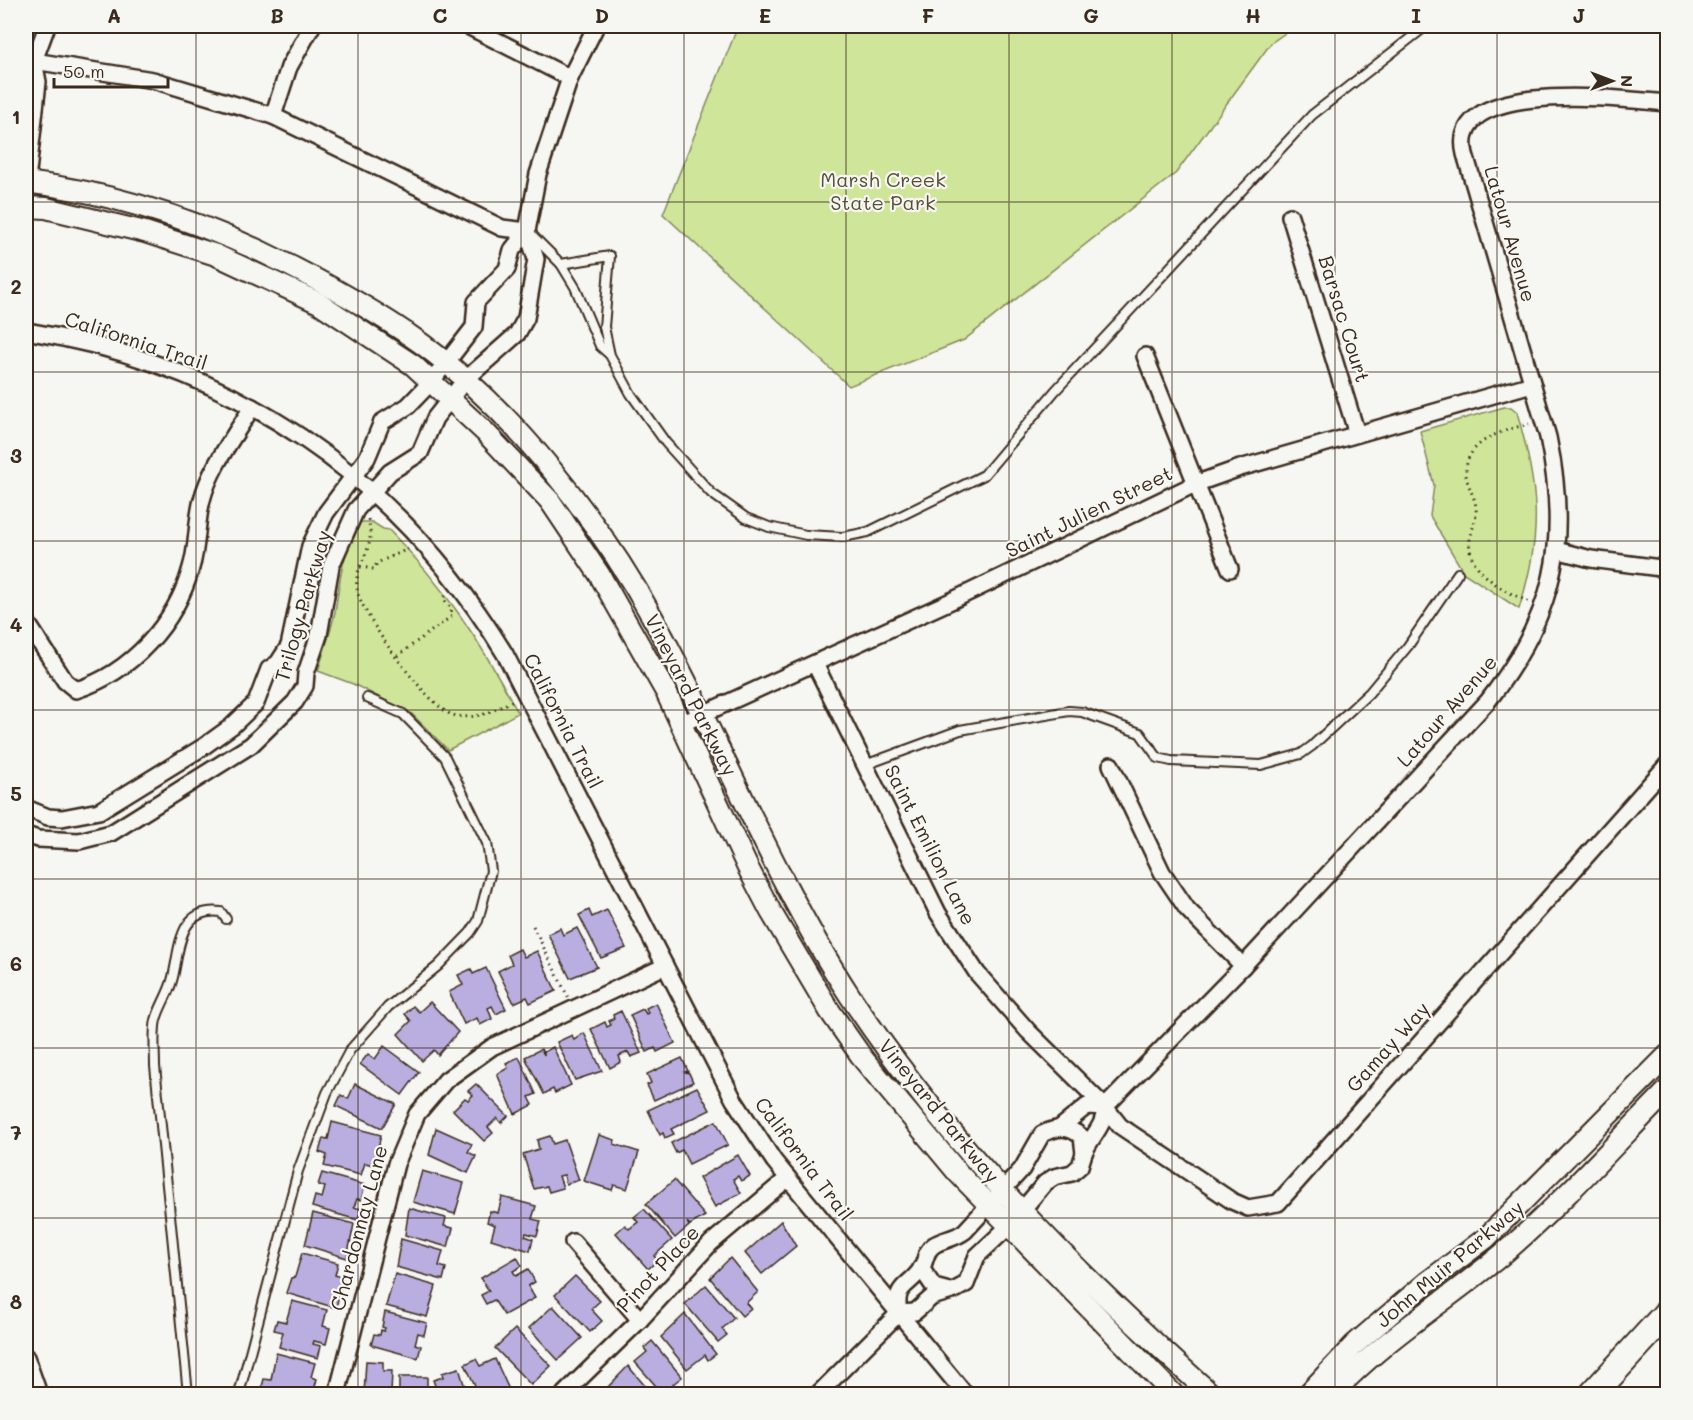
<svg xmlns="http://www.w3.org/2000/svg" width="1693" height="1420" font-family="Mali,sans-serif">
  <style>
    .green { fill: #cfe59a; stroke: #85885c; stroke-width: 1.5 }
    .building { fill: #b9aedf; stroke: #3b2a1e; stroke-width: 1.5 }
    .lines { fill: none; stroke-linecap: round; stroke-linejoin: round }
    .service-casing { stroke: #3b2a1e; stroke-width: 12 }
    .minor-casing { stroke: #3b2a1e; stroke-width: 20 }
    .tertiary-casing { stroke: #3b2a1e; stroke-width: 24 }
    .trunk-casing { stroke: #3b2a1e; stroke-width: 30 }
    .path { stroke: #3b2a1e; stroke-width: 3; stroke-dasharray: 1.5 4.5; stroke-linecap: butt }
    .service { stroke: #f6f6f2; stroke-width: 8 }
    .minor { stroke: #f6f6f2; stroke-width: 15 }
    .tertiary { stroke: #f6f6f2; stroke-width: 20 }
    .trunk { stroke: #f6f6f2; stroke-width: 26 }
    .grid { fill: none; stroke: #3b2a1e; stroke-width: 1.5; stroke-opacity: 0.55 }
    .labels { text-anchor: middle; stroke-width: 4.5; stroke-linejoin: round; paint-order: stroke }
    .park-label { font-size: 20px; fill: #594f37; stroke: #f6f6f2 }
    .street-label { font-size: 20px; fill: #3b2a1e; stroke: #f6f6f2 }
    .neatline { fill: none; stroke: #3b2a1e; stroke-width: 2 }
    .grid-label { font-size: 20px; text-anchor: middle; font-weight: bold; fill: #3b2a1e }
  </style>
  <rect width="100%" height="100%" fill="#f6f6f2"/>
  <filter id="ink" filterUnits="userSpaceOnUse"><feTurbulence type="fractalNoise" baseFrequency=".0167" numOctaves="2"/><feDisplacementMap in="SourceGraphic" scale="12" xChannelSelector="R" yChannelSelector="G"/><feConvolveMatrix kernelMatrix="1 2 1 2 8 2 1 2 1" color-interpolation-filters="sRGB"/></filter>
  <g filter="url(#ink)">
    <g class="green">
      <polygon points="738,26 1295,26 1271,43 1176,173 964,340 849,386 663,214"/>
      <path d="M1504,407H1511L1517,412C1538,489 1544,531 1519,609L1464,573L1430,516L1434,485L1420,431Z"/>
      <path d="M361,522H372L383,529L389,530C444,586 482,643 518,713L448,750L411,713L353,684L318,671C324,651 331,631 335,612C341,573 341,557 361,522Z"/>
    </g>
    <g class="building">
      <polygon points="589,910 592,917 607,910 626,948 601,958 579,915"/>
      <polygon points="560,928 563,935 577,928 597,967 570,978 548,934"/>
      <polygon points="520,949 524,957 537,951 556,991 530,1003 527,997 514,1003 498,971 512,964 508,955"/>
      <polygon points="486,968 506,1009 496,1014 492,1006 488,1008 492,1019 480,1025 477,1018 464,1024 449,992 463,985 458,975 471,969 473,974"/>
      <polygon points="430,1002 458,1032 438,1055 434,1050 422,1061 398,1034 411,1021 405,1014 413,1006 419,1012"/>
      <polygon points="656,1003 675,1043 657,1052 655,1048 647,1052 630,1015 643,1009 646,1014 648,1013 646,1008"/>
      <polygon points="621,1011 641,1053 631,1057 628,1052 619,1056 621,1062 610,1068 591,1029 605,1022 607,1027 611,1025 609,1021 614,1019 613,1015"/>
      <polygon points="584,1033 602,1071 575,1080 557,1042 572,1035 574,1040"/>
      <polygon points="384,1046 419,1072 402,1095 360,1064 368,1054 375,1059"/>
      <polygon points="553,1047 571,1085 555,1093 553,1089 544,1094 525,1057 541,1049 544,1055 544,1052"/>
      <polygon points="519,1057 536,1094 529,1097 533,1105 515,1114 497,1074 508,1068 506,1063"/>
      <polygon points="682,1058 688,1071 685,1072 689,1073 693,1082 654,1100 647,1085 651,1083 647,1074"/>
      <polygon points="355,1084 396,1104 382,1128 336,1106 341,1095 348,1099"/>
      <polygon points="476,1084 508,1116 501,1123 497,1118 488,1127 493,1133 484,1141 453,1110 465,1098 468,1100 473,1095 468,1091"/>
      <polygon points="697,1087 710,1110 671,1129 674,1134 665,1138 663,1133 660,1135 648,1110"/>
      <polygon points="716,1121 728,1145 689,1164 682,1150 676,1153 671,1143"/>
      <polygon points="332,1122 381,1135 374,1165 365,1163 361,1175 324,1166 327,1155 319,1152 323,1138 328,1139"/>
      <polygon points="436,1128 472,1144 468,1152 476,1156 468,1173 429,1155"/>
      <polygon points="599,1135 615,1140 614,1144 639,1152 627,1189 614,1185 612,1190 584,1181"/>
      <polygon points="550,1136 553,1144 565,1140 579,1180 566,1184 564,1175 559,1176 563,1188 549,1192 547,1186 534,1189 523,1154 539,1149 537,1140"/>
      <polygon points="738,1155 750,1176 741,1181 738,1176 733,1179 741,1193 715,1207 699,1178"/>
      <polygon points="422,1171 464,1183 455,1214 413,1202"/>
      <polygon points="322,1173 365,1185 361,1200 357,1199 354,1207 361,1209 358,1220 312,1207 315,1196 322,1198 325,1187 318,1185"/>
      <polygon points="674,1180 705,1216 690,1225 687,1222 689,1226 675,1238 646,1204"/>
      <polygon points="502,1197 536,1206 532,1219 541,1221 537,1236 526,1233 525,1236 533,1239 530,1251 491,1239 495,1225 487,1222 490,1211 498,1213"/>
      <polygon points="409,1208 446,1218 444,1226 453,1228 448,1247 405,1235"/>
      <polygon points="644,1209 672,1240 654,1256 658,1260 648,1269 616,1233 625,1225 629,1229 638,1222 634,1217"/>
      <polygon points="313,1213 354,1224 347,1258 305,1245"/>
      <polygon points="781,1221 796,1246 762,1274 745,1253"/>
      <polygon points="401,1239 443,1251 439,1266 446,1268 443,1280 396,1267"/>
      <polygon points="302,1253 338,1263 335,1275 343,1278 336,1308 286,1293 291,1278 295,1277"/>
      <polygon points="517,1257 522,1266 513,1271 516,1276 528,1269 535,1282 528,1286 535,1298 504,1315 494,1300 486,1304 481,1295 489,1291 481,1278"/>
      <polygon points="730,1258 758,1292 746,1303 751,1308 742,1316 710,1278"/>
      <polygon points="395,1274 436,1286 427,1317 386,1306"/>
      <polygon points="575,1276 600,1301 591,1309 602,1321 590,1332 555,1295"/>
      <polygon points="706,1285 734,1318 722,1329 727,1335 718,1342 685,1304"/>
      <polygon points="292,1301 327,1310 323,1326 330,1328 326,1344 314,1341 313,1344 321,1346 318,1358 279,1347 283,1332 274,1330 277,1320 286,1322"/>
      <polygon points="553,1306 582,1338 558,1360 529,1328"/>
      <polygon points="385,1312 427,1323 424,1335 418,1333 415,1344 421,1346 418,1358 371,1345 374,1334 380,1335 381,1330 384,1331 385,1328 382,1327"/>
      <polygon points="685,1314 716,1354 708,1360 705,1355 687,1369 661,1337"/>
      <polygon points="515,1329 551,1366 531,1385 495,1348"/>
      <polygon points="652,1341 682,1377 673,1384 680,1392 678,1394 663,1394 635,1362 647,1352 644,1348"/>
      <polygon points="276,1353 315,1363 311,1377 317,1379 313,1394 260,1394 264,1379 271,1380"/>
      <polygon points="476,1359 480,1366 495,1359 511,1394 479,1394 465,1364"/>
      <polygon points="366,1361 383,1362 383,1371 392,1371 391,1394 364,1394"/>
      <polygon points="628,1366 652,1394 606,1394 605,1392 608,1387"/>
      <polygon points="459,1368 467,1394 438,1394 433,1380 443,1377 442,1373"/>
      <rect x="399" y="1377" width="28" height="17"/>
    </g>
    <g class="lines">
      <defs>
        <g id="service">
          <polyline points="533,236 561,264 610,256 604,327 610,355 631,394 666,443 711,493 746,518 769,527 806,535 843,537 868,532 984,475 1055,391 1312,115 1426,26"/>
          <polyline points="561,264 575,287 600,346 609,354"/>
          <polyline points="865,765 960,730 1069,711 1082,712 1140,733 1158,758 1171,761 1261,765 1301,754 1312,746 1369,693 1408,646 1458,573"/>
          <path d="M188,1394L155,1066C155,1051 153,1033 156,1020C160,1005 170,992 173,977C180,949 178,907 221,912L226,919"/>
          <polyline points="239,1394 298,1171 327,1093 350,1050 388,1007 438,966 470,933 478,921 491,871 487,843 445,757 403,714 367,698"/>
        </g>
        <g id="minor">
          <polyline points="468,26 570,78"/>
          <polyline points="34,61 153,80 273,116 289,67 312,26"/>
          <polyline points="27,68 34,61 47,26"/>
          <polyline points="273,116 502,228 527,231"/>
          <polyline points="26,190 38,82 34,61"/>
          <polyline points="1290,216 1357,434"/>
          <path d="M26,331C233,364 396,475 505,654L734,1100L774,1161L965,1394"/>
          <polyline points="1145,356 1230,569"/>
          <polyline points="1556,550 1591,559 1668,569"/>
          <path d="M26,621L65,681L76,690C131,673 176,623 191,568C198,546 196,522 202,500C210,467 235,436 252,407"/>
          <polyline points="815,664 938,913 977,973 1028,1031 1105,1107 1120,1126 1232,1201 1248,1208 1278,1203 1668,764"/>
          <polyline points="681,724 951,601 1195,484 1240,468 1532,384"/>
          <polyline points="1111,765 1162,872 1187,909 1243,966"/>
          <polyline points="26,808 48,817 62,818 99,811 203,747 232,726 256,703 269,669 278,663 289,646 310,546 326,513 367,458 382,422 408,406 432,381 474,327 476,302 507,269 512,250 527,231 538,174 570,78 596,26"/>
          <polyline points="26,835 38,839 79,841 111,833 251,745 295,702 305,686 306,673 319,635 331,566 356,510 390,472 420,453 435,418 465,380 517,334 526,318 536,259 527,231"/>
          <polyline points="1061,1127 1087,1106 1105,1107"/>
          <path d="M1084,1153C1091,1136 1105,1126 1105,1107L1243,966L1488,701C1555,615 1570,543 1548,437L1465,154C1446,76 1627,100 1668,103"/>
          <polyline points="573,1242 640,1320"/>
          <polyline points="921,1268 934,1287 949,1291"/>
          <polyline points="26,1357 39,1394"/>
          <polyline points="337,1394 396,1164 417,1114 446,1080 492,1047 665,966"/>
          <polyline points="564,1394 640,1320 711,1243 788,1178"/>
          <path d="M818,1394L899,1313L915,1312L932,1297L955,1290L966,1284L977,1256L1008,1227L1045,1183L1054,1177L1072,1173L1080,1166L1084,1153L1082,1137C1068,1125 1058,1127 1042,1134L1022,1169L965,1231C955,1239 944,1239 934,1245C924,1252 927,1260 921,1269C907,1289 894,1284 899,1313"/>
        </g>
        <g id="tertiary">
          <path d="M26,182C108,192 187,217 262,252C318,279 372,308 422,344C513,410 600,522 654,620C722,744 773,878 850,996C949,1146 1078,1275 1211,1394"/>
          <polyline points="26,207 46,208 145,232 216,255 319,303 413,365 485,432 550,501 599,574 666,692 747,866 771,912 829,1010 864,1060 958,1173 1173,1394"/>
          <polyline points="1308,1394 1355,1344 1426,1283 1486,1238 1668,1055"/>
          <path d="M1332,1394C1383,1339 1448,1300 1505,1252C1563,1202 1614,1145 1668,1090"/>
        </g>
        <polyline id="trunk" points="1593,1394 1668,1312"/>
      </defs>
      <use href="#service" class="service-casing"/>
      <use href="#minor" class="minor-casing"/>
      <use href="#tertiary" class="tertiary-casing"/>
      <use href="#trunk" class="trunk-casing"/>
      <g class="path">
        <path d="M368,519C377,554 354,559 357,589C360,614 429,708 453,715C475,721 494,711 513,700"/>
        <polyline points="360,567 374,569 377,563 408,549"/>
        <path d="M1528,601C1504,592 1465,570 1470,539C1472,528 1477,520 1476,508C1475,495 1466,485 1466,473C1465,440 1504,430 1529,424"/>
        <polyline points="397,656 452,616 451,609 443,598 448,594"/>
        <polyline points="533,926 568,997"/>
      </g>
      <use href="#service" class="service"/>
      <use href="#minor" class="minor"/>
      <use href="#tertiary" class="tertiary"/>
      <use href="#trunk" class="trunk"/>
    </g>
  </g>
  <path class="grid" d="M196,26V1394M358,26V1394M521,26V1394M684,26V1394M846,26V1394M1009,26V1394M1172,26V1394M1335,26V1394M1497,26V1394M26,202H1668M26,372H1668M26,541H1668M26,710H1668M26,879H1668M26,1048H1668M26,1218H1668"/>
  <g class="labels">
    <g class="park-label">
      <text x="883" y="187">Marsh Creek<tspan x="883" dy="23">State Park</tspan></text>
    </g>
    <g class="street-label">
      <text transform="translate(1510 234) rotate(74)" y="7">Latour Avenue</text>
      <text transform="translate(1344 319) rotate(73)" y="7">Barsac Court</text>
      <text transform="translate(136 341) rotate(18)" y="7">California Trail</text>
      <text transform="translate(1089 512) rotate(-26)" y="7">Saint Julien Street</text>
      <text transform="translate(303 606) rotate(-74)" y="7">Trilogy Parkway</text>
      <text transform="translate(691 695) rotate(63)" y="7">Vineyard Parkway</text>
      <text transform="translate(1447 711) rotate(-49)" y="7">Latour Avenue</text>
      <text transform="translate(563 721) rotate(63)" y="7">California Trail</text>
      <text transform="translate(930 845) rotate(63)" y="7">Saint Emilion Lane</text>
      <text transform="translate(1388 1047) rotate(-48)" y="7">Gamay Way</text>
      <text transform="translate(939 1111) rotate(51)" y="7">Vineyard Parkway</text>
      <text transform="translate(804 1159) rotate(53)" y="7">California Trail</text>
      <text transform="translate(359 1228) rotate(-75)" y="7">Chardonnay Lane</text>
      <text transform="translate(1450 1264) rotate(-40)" y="7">John Muir Parkway</text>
      <text transform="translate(658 1269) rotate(-47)" y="7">Pinot Place</text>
    </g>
  </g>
  <rect width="1693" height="1420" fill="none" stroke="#f6f6f2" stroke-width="66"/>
  <g transform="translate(1612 81) rotate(90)" stroke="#f6f6f2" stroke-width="4.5" paint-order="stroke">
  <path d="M0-4.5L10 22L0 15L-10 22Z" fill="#3b2a1e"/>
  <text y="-9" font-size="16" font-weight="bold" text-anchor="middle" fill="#3b2a1e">N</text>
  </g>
  <path d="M54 78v9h114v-9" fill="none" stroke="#3b2a1e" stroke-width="3"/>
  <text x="63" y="78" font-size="18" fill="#3b2a1e" stroke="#f6f6f2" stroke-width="4.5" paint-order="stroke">50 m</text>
  <rect x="33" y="33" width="1627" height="1354" class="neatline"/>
  <g class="grid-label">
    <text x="114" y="23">A</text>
    <text x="277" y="23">B</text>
    <text x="440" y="23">C</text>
    <text x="602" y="23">D</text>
    <text x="765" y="23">E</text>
    <text x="928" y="23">F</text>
    <text x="1091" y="23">G</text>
    <text x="1253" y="23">H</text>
    <text x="1416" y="23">I</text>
    <text x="1579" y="23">J</text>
    <text x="16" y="124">1</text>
    <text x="16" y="294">2</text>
    <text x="16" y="463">3</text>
    <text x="16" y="632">4</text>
    <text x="16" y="801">5</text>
    <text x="16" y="971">6</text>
    <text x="16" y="1140">7</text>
    <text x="16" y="1309">8</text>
  </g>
</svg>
